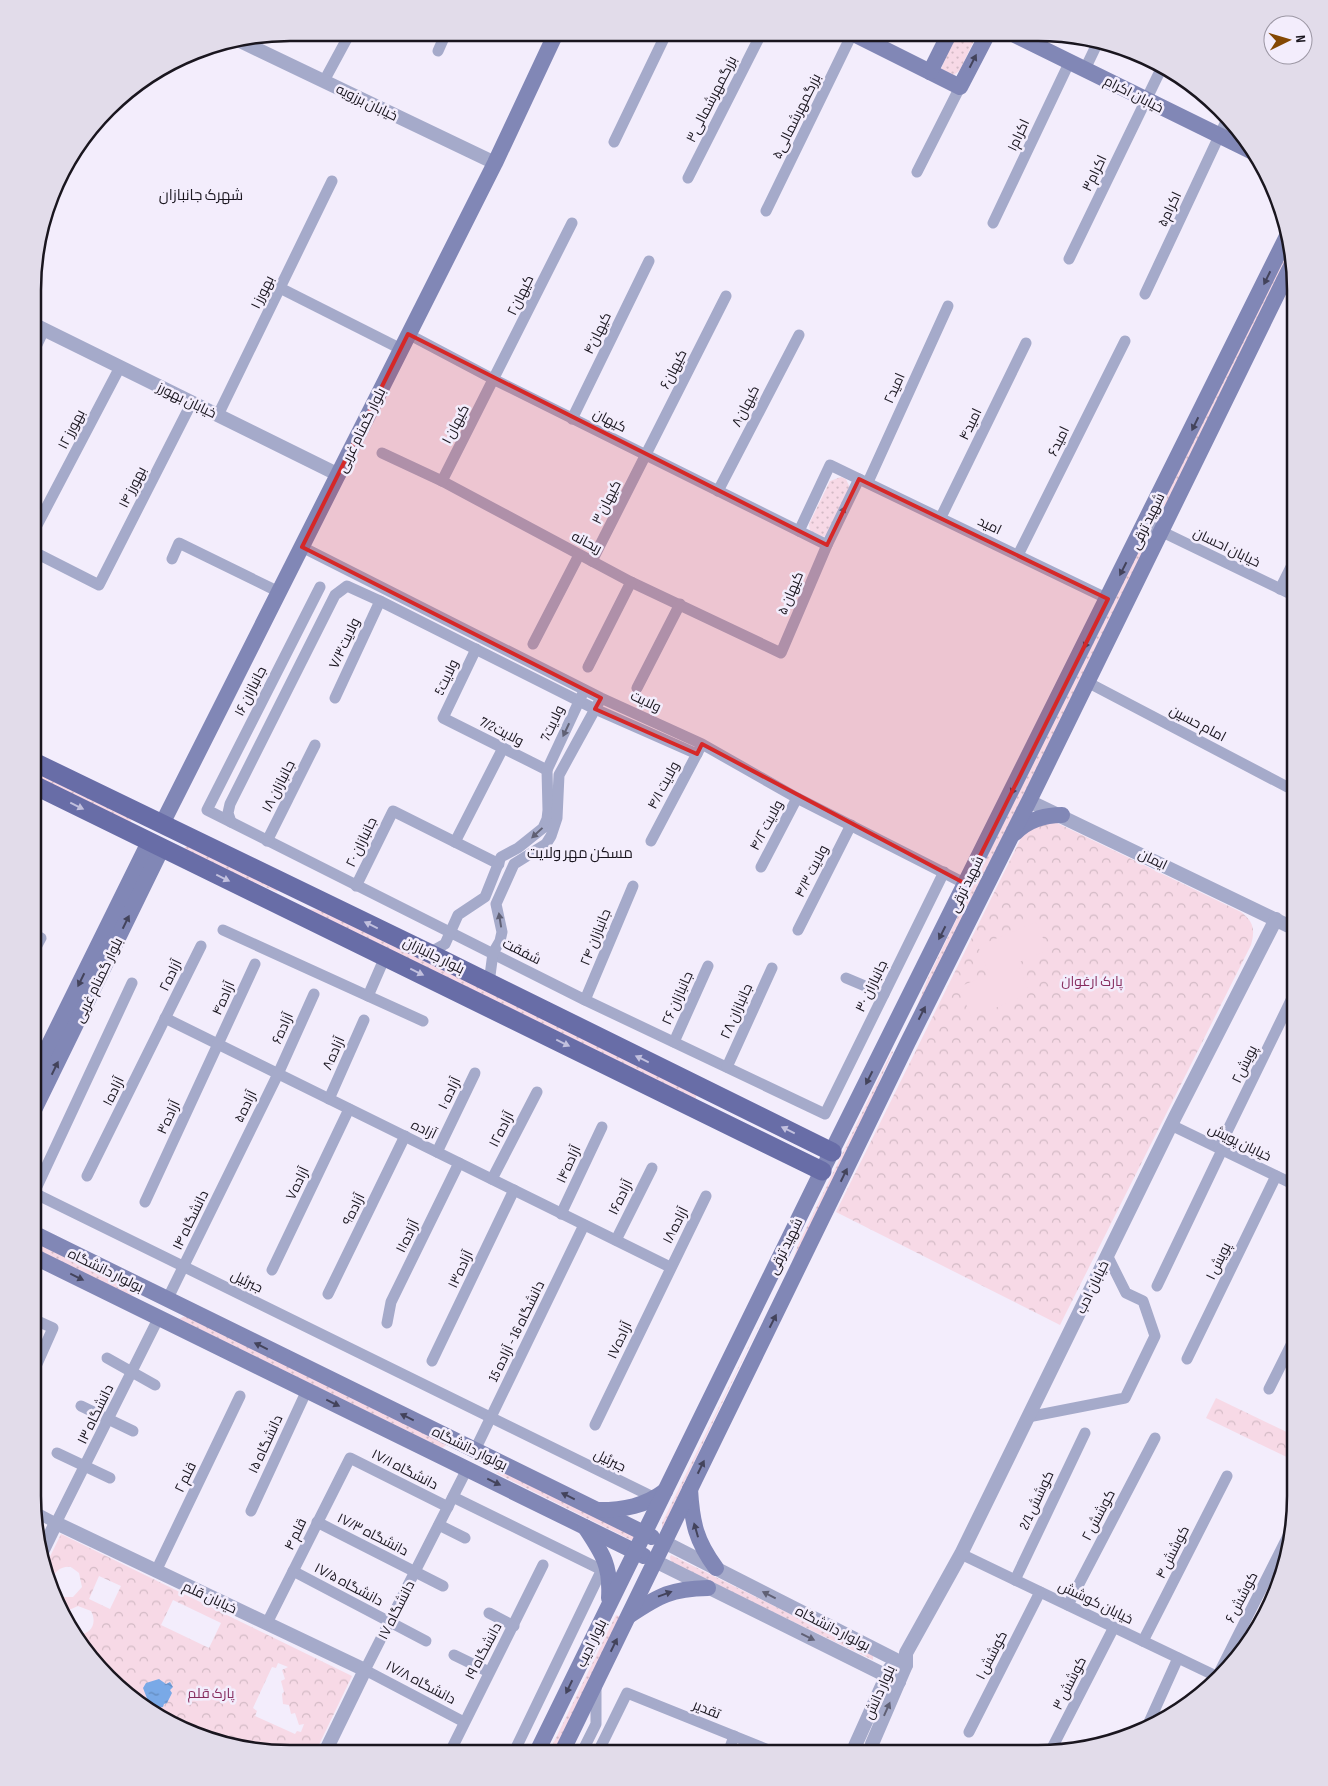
<svg xmlns="http://www.w3.org/2000/svg" width="1328" height="1786" font-family="'Sofia Sans Condensed',Cairo,sans-serif">
  <style>
    .grass { fill: url(#grass-dots) }
    .forest { fill: url(#forest-crowns); fill-rule: evenodd }
    .garden { fill: #f7d9e6 }
    .water { fill: url(#water-ripples) }
    .lines { fill: none; stroke-linecap: round; stroke-linejoin: round }
    .minor { stroke: #a5aaca; stroke-width: 11 }
    .tertiary { stroke: #a5aaca; stroke-width: 14 }
    .secondary { stroke: #8187b6; stroke-width: 16 }
    .primary { stroke: #686da7; stroke-width: 19 }
    .oneway { fill: #43435b }
    .oneway2 { fill: #606074 }
    .oneway3 { fill: #c2c0de }
    .marked { fill: #d62828; fill-opacity: 0.2; stroke: #d62828; stroke-width: 4; stroke-linejoin: round }
    .labels { text-anchor: middle; stroke-width: 5; stroke-linejoin: round; paint-order: stroke }
    .street-label { font-size: 14px; fill: #1a161f; stroke: #f3edfc }
    .park-label { font-size: 14px; fill: #872d5f; stroke: #f3edfc }
    .neighbourhood-label { font-size: 15px; fill: #1a161f; stroke: #f3edfc }
    .rim { fill: none; stroke: #1a161f; stroke-width: 2.5 }
  </style>
  <defs>
    <pattern id="grass-dots" width="8" height="8" patternUnits="userSpaceOnUse" patternTransform="scale(1.25)"><rect width="8" height="8" fill="#f7d9e6"/><path d="M2 2h.1M6 6h.1" fill="none" stroke="#d3bac5" stroke-width="1.8" stroke-linecap="round"/></pattern>
    <pattern id="forest-crowns" width="20" height="18" patternUnits="userSpaceOnUse" patternTransform="scale(1.25)"><rect width="20" height="18" fill="#f7d9e6"/><path d="M2 6a3 3 0 1 1 6 0M12 15a3 3 0 1 1 6 0" fill="none" stroke="#d3bac5"/></pattern>
    <pattern id="water-ripples" width="26" height="14" patternUnits="userSpaceOnUse" patternTransform="scale(1.25)"><rect width="26" height="14" fill="#79a9e7"/><path d="M2 4q2-2 4 0t4 0M15 11q2-2 4 0t4 0" fill="none" stroke="#6289bb"/></pattern>
  </defs>
  <rect width="100%" height="100%" fill="#f3edfc"/>
  <g class="grass">
    <polygon points="956,34 977,34 960,70 954,75 941,69"/>
    <polygon points="1289,241 1291,253 1168,504 1163,506 1162,504"/>
    <polygon points="841,477 846,479 850,488 828,534 823,537 810,532 809,524 830,481"/>
    <polygon points="1145,537 1148,542 908,1030 927,980 1140,541"/>
    <polygon points="44,775 133,817 129,825 41,781 41,778"/>
    <polygon points="186,846 278,889 277,892 254,882 241,881 183,851"/>
    <polygon points="308,909 321,910 696,1094 696,1099"/>
    <polygon points="892,1051 893,1052 879,1082 878,1092 792,1262 798,1245"/>
    <polygon points="33,1239 137,1290 138,1295 129,1295 33,1249"/>
    <polygon points="766,1311 662,1529 662,1523"/>
    <polygon points="185,1316 448,1444 442,1448 179,1319"/>
    <polygon points="502,1470 634,1536 633,1541 496,1473"/>
    <polygon points="671,1555 873,1655 873,1660 671,1563 670,1557"/>
    <polygon points="616,1615 623,1618 557,1752 549,1752"/>
  </g>
  <g class="forest">
    <path d="M1053,821L1241,912C1254,922 1255,930 1251,945L1060,1325L836,1212L1026,828Z"/>
    <polygon points="1216,1398 1295,1436 1295,1461 1206,1418"/>
    <path d="M61,1534L352,1676L316,1751H257L192,1734L147,1710L97,1666L76,1634C90,1636 98,1624 91,1611L78,1606L69,1610L65,1618L59,1610L44,1569ZM71,1567L79,1573L82,1587L73,1597H62L54,1591L52,1580C55,1571 61,1566 71,1567ZM99,1576L121,1586L110,1609L89,1599ZM173,1600L221,1623L209,1648L161,1625ZM278,1663L288,1667L282,1670L285,1679L281,1681L284,1692L282,1694L283,1704L289,1705L291,1714L295,1713L299,1725L304,1724L301,1732L297,1731L295,1734L255,1716L257,1711L253,1708L272,1667L276,1668Z"/>
  </g>
  <polygon class="garden" points="1036,922 1048,950 1017,963 1030,993 972,1018 959,987 989,974 978,946"/>
  <polygon class="water" points="159,1679 166,1684 170,1682 173,1687 170,1690 172,1693 167,1703 164,1704 163,1707 156,1708 154,1704 148,1701 143,1688 146,1683"/>
  <g class="lines">
    <g class="minor">
      <polyline points="438,51 446,33"/>
      <polyline points="1085,69 1098,42"/>
      <polyline points="324,81 350,33"/>
      <polyline points="614,142 666,34"/>
      <polyline points="917,172 960,87"/>
      <polyline points="688,178 761,34"/>
      <polyline points="766,211 852,34"/>
      <polyline points="993,223 1070,61"/>
      <polyline points="1069,259 1162,67"/>
      <polyline points="280,288 401,349"/>
      <polyline points="1145,294 1228,117"/>
      <polyline points="408,334 495,380 827,545 859,479"/>
      <polyline points="35,349 44,330"/>
      <polyline points="218,415 332,181"/>
      <polyline points="572,419 649,261"/>
      <polyline points="382,453 442,481 631,582 781,653 827,545"/>
      <polyline points="442,481 572,223"/>
      <polyline points="868,482 948,306"/>
      <polyline points="718,491 799,335"/>
      <polyline points="941,517 1026,343"/>
      <polyline points="1146,524 1295,596"/>
      <polyline points="34,531 120,367"/>
      <polyline points="799,531 830,465 1108,599"/>
      <polyline points="302,547 601,698 702,744 797,798 966,884"/>
      <polyline points="34,552 99,585 192,402"/>
      <polyline points="1018,555 1125,341"/>
      <polyline points="172,559 179,543 279,592"/>
      <polyline points="592,561 726,296"/>
      <polyline points="320,587 207,810 585,1000 825,1114 944,872"/>
      <polyline points="1280,589 1295,559"/>
      <polyline points="533,644 579,555"/>
      <polyline points="476,649 443,718 547,770"/>
      <polyline points="588,667 631,582"/>
      <polyline points="1087,682 1295,791"/>
      <polyline points="637,688 680,604"/>
      <polyline points="335,698 380,601"/>
      <polyline points="231,822 228,813 230,804 335,595 347,586 380,601 595,709 697,754"/>
      <polyline points="267,841 315,745"/>
      <polyline points="651,841 700,748"/>
      <polyline points="455,842 503,748"/>
      <polyline points="761,867 797,798"/>
      <polyline points="356,886 393,811 499,864"/>
      <polyline points="223,930 423,1021"/>
      <polyline points="798,930 851,825"/>
      <polyline points="33,953 41,938 34,934"/>
      <polyline points="429,953 445,944 458,915 485,897 501,857 518,848 543,828 547,819 548,810 547,770 582,695"/>
      <polyline points="846,978 884,994"/>
      <polyline points="132,983 34,1193 655,1498"/>
      <polyline points="489,983 493,953 500,941 502,932 496,904 514,864 546,844 551,836 557,818 559,775 599,702"/>
      <polyline points="368,996 385,957"/>
      <polyline points="585,1000 633,886"/>
      <polyline points="165,1018 670,1267"/>
      <polyline points="674,1042 708,966"/>
      <polyline points="727,1067 772,968"/>
      <polyline points="329,1099 364,1020"/>
      <polyline points="1171,1125 1295,1185"/>
      <polyline points="1219,1148 1295,992"/>
      <polyline points="437,1152 475,1073"/>
      <polyline points="87,1176 201,946"/>
      <polyline points="492,1179 537,1092"/>
      <polyline points="145,1202 255,964"/>
      <polyline points="561,1214 602,1127"/>
      <polyline points="616,1240 652,1168"/>
      <polyline points="272,1270 349,1109"/>
      <polyline points="1157,1286 1222,1150"/>
      <polyline points="328,1294 405,1136"/>
      <polyline points="167,1300 278,1074 314,994"/>
      <polyline points="387,1323 391,1302 459,1163"/>
      <polyline points="107,1358 155,1385"/>
      <polyline points="1187,1359 1276,1176"/>
      <polyline points="432,1361 514,1190"/>
      <polyline points="33,1373 53,1328 33,1319"/>
      <polyline points="1269,1389 1295,1337"/>
      <polyline points="81,1406 133,1431"/>
      <polyline points="1028,1417 1125,1398 1155,1336 1143,1301 1126,1293 1107,1255"/>
      <polyline points="595,1425 706,1196"/>
      <polyline points="475,1450 584,1225"/>
      <polyline points="57,1453 110,1478"/>
      <polyline points="453,1497 602,1570"/>
      <polyline points="251,1511 307,1390"/>
      <polyline points="35,1512 56,1523 159,1317"/>
      <polyline points="317,1522 443,1586"/>
      <polyline points="439,1525 465,1538"/>
      <polyline points="961,1554 1218,1677"/>
      <polyline points="156,1571 240,1396"/>
      <polyline points="293,1571 426,1641"/>
      <polyline points="1015,1580 1085,1433"/>
      <polyline points="1068,1605 1155,1438"/>
      <polyline points="489,1613 514,1626"/>
      <polyline points="267,1623 350,1458 448,1507"/>
      <polyline points="1143,1641 1227,1476"/>
      <polyline points="454,1655 489,1672"/>
      <polyline points="1217,1677 1291,1530"/>
      <polyline points="464,1722 365,1670 467,1469"/>
      <polyline points="1146,1729 1178,1658"/>
      <polyline points="969,1732 1040,1592"/>
      <polyline points="450,1752 543,1565"/>
      <polyline points="514,1752 606,1561"/>
      <polyline points="582,1752 596,1724 596,1687"/>
      <polyline points="598,1752 627,1693 776,1753"/>
      <polyline points="1050,1752 1114,1627"/>
      <polyline points="728,1753 734,1736"/>
    </g>
    <g class="tertiary">
      <polyline points="240,41 495,163"/>
      <polyline points="35,325 339,475"/>
      <polyline points="1029,801 1295,929"/>
      <polyline points="664,1542 906,1665"/>
      <polyline points="40,1556 56,1523 365,1670 325,1752"/>
      <polyline points="655,1561 899,1682"/>
      <polyline points="855,1753 855,1746 890,1668"/>
      <polyline points="873,1753 872,1744 906,1665 906,1653 961,1554 1175,1117 1276,919"/>
    </g>
    <g class="secondary">
      <polyline points="854,34 960,87 987,35"/>
      <polyline points="1015,35 1253,152"/>
      <polyline points="930,72 949,34"/>
      <polyline points="162,824 495,163 556,33"/>
      <path d="M1015,833C1028,820 1044,815 1062,815"/>
      <polyline points="33,1077 149,842"/>
      <polyline points="33,1112 162,848"/>
      <polyline points="33,1233 652,1537"/>
      <polyline points="33,1256 644,1556"/>
      <path d="M690,1489C692,1523 696,1541 716,1568"/>
      <path d="M599,1510C624,1510 645,1506 665,1491"/>
      <path d="M585,1527C603,1554 611,1566 609,1598"/>
      <path d="M630,1615C660,1595 671,1589 708,1588"/>
      <polyline points="537,1752 822,1171 1288,234"/>
      <polyline points="562,1752 907,1044 1029,801 1292,264"/>
    </g>
    <g class="primary">
      <polyline points="34,762 429,953 832,1152"/>
      <polyline points="34,785 822,1171"/>
    </g>
  </g>
  <defs><path id="oneway-solid" d="M-6-.8H1V-3.2L6.5 0L1 3.2V.8H-6Z" transform="scale(1.25)"/></defs>
  <g class="oneway">
    <use href="#oneway-solid" transform="translate(973 61) rotate(-63)"/>
    <use href="#oneway-solid" transform="translate(1267 278) rotate(116)"/>
    <use href="#oneway-solid" transform="translate(1195 424) rotate(116)"/>
    <use href="#oneway-solid" transform="translate(1123 569) rotate(117)"/>
    <use href="#oneway-solid" transform="translate(1087 642) rotate(116)"/>
    <use href="#oneway-solid" transform="translate(1014 788) rotate(116)"/>
    <use href="#oneway-solid" transform="translate(126 922) rotate(-64)"/>
    <use href="#oneway-solid" transform="translate(942 933) rotate(117)"/>
    <use href="#oneway-solid" transform="translate(81 980) rotate(116)"/>
    <use href="#oneway-solid" transform="translate(922 1013) rotate(-63)"/>
    <use href="#oneway-solid" transform="translate(55 1068) rotate(-64)"/>
    <use href="#oneway-solid" transform="translate(869 1078) rotate(117)"/>
    <use href="#oneway-solid" transform="translate(844 1175) rotate(-64)"/>
    <use href="#oneway-solid" transform="translate(77 1277) rotate(26)"/>
    <use href="#oneway-solid" transform="translate(773 1321) rotate(-63)"/>
    <use href="#oneway-solid" transform="translate(261 1346) rotate(-154)"/>
    <use href="#oneway-solid" transform="translate(333 1403) rotate(26)"/>
    <use href="#oneway-solid" transform="translate(407 1417) rotate(-154)"/>
    <use href="#oneway-solid" transform="translate(701 1467) rotate(-64)"/>
    <use href="#oneway-solid" transform="translate(494 1482) rotate(26)"/>
    <use href="#oneway-solid" transform="translate(568 1496) rotate(-154)"/>
    <use href="#oneway-solid" transform="translate(696 1530) rotate(-106)"/>
    <use href="#oneway-solid" transform="translate(665 1594) rotate(-20)"/>
    <use href="#oneway-solid" transform="translate(614 1645) rotate(-64)"/>
    <use href="#oneway-solid" transform="translate(569 1687) rotate(116)"/>
  </g>
  <g class="oneway2">
    <use href="#oneway-solid" transform="translate(842 513) rotate(-65)"/>
    <use href="#oneway-solid" transform="translate(566 730) rotate(115)"/>
    <use href="#oneway-solid" transform="translate(537 833) rotate(137)"/>
    <use href="#oneway-solid" transform="translate(500 920) rotate(-99)"/>
    <use href="#oneway-solid" transform="translate(769 1595) rotate(-153)"/>
    <use href="#oneway-solid" transform="translate(808 1637) rotate(26)"/>
    <use href="#oneway-solid" transform="translate(887 1709) rotate(-66)"/>
  </g>
  <g class="oneway3">
    <use href="#oneway-solid" transform="translate(77 806) rotate(26)"/>
    <use href="#oneway-solid" transform="translate(223 878) rotate(26)"/>
    <use href="#oneway-solid" transform="translate(371 925) rotate(-154)"/>
    <use href="#oneway-solid" transform="translate(417 972) rotate(26)"/>
    <use href="#oneway-solid" transform="translate(563 1043) rotate(26)"/>
    <use href="#oneway-solid" transform="translate(642 1059) rotate(-154)"/>
    <use href="#oneway-solid" transform="translate(788 1130) rotate(-154)"/>
  </g>
  <path class="marked" d="M408,334L827,545L859,479L1108,599L966,884L702,744L697,754L595,709L601,698L302,547Z"/>
  <g class="labels">
    <g class="street-label">
      <text transform="translate(1134 94) rotate(27)" y="5">خیابان اکرام</text>
      <text transform="translate(711 99) rotate(-63)" y="5">بزرگمهرشمالی۳</text>
      <text transform="translate(367 102) rotate(26)" y="5">خیابان برزویه</text>
      <text transform="translate(796 116) rotate(-64)" y="5">بزرگمهرشمالی۵</text>
      <text transform="translate(1018 135) rotate(-65)" y="5">اکرام۱</text>
      <text transform="translate(1094 173) rotate(-64)" y="5">اکرام۳</text>
      <text transform="translate(1169 209) rotate(-64)" y="5">اکرام۵</text>
      <text transform="translate(262 292) rotate(-64)" y="5">بهورز ۱</text>
      <text transform="translate(520 295) rotate(-64)" y="5">کیهان۲</text>
      <text transform="translate(597 333) rotate(-64)" y="5">کیهان۴</text>
      <text transform="translate(673 369) rotate(-63)" y="5">کیهان۶</text>
      <text transform="translate(894 388) rotate(-66)" y="5">امید۲</text>
      <text transform="translate(187 400) rotate(26)" y="5">خیابان بهورز</text>
      <text transform="translate(745 406) rotate(-63)" y="5">کیهان۸</text>
      <text transform="translate(610 420) rotate(27)" y="5">کیهان</text>
      <text transform="translate(455 424) rotate(-62)" y="5">کیهان ۱</text>
      <text transform="translate(970 424) rotate(-64)" y="5">امید۴</text>
      <text transform="translate(71 429) rotate(-63)" y="5">بهورز ۱۲</text>
      <text transform="translate(361 430) rotate(-64)" y="5">بلوار گمنام غربی</text>
      <text transform="translate(1058 441) rotate(-64)" y="5">امید۶</text>
      <text transform="translate(132 487) rotate(-63)" y="5">بهورز ۱۴</text>
      <text transform="translate(606 502) rotate(-63)" y="5">کیهان ۳</text>
      <text transform="translate(1147 521) rotate(-64)" y="5">شهید ترقی</text>
      <text transform="translate(990 525) rotate(26)" y="5">امید</text>
      <text transform="translate(587 542) rotate(28)" y="5">ریحانه</text>
      <text transform="translate(1227 547) rotate(26)" y="5">خیابان احسان</text>
      <text transform="translate(790 593) rotate(-67)" y="5">کیهان ۵</text>
      <text transform="translate(344 643) rotate(-65)" y="5">ولایت۷/۳</text>
      <text transform="translate(446 677) rotate(-65)" y="5">ولایت5</text>
      <text transform="translate(250 691) rotate(-63)" y="5">جانبازان ۱۶</text>
      <text transform="translate(646 701) rotate(25)" y="5">ولایت</text>
      <text transform="translate(552 723) rotate(-65)" y="5">ولایت7</text>
      <text transform="translate(1198 723) rotate(28)" y="5">امام حسین</text>
      <text transform="translate(502 731) rotate(27)" y="5">ولایت7/2</text>
      <text transform="translate(663 785) rotate(-62)" y="5">ولایت ۴/۱</text>
      <text transform="translate(278 786) rotate(-63)" y="5">جانبازان ۱۸</text>
      <text transform="translate(766 825) rotate(-62)" y="5">ولایت ۴/۲</text>
      <text transform="translate(361 842) rotate(-64)" y="5">جانبازان ۲۰</text>
      <text transform="translate(1153 859) rotate(26)" y="5">ایمان</text>
      <text transform="translate(811 871) rotate(-63)" y="5">ولایت ۴/۳</text>
      <text transform="translate(966 884) rotate(-64)" y="5">شهید ترقی</text>
      <text transform="translate(595 937) rotate(-68)" y="5">جانبازان ۲۴</text>
      <text transform="translate(522 951) rotate(27)" y="5">شفقت</text>
      <text transform="translate(434 955) rotate(26)" y="5">بلوار جانبازان</text>
      <text transform="translate(170 975) rotate(-64)" y="5">آزاده۲</text>
      <text transform="translate(98 980) rotate(-64)" y="5">بلوار گمنام غربی</text>
      <text transform="translate(871 986) rotate(-64)" y="5">جانبازان ۳۰</text>
      <text transform="translate(223 998) rotate(-66)" y="5">آزاده۴</text>
      <text transform="translate(677 998) rotate(-66)" y="5">جانبازان ۲۶</text>
      <text transform="translate(736 1011) rotate(-66)" y="5">جانبازان ۲۸</text>
      <text transform="translate(282 1028) rotate(-66)" y="5">آزاده۶</text>
      <text transform="translate(333 1053) rotate(-66)" y="5">آزاده۸</text>
      <text transform="translate(1244 1064) rotate(-64)" y="5">پویش۲</text>
      <text transform="translate(113 1091) rotate(-64)" y="5">آزاده۱</text>
      <text transform="translate(449 1093) rotate(-64)" y="5">آزاده۱۰</text>
      <text transform="translate(245 1106) rotate(-64)" y="5">آزاده۵</text>
      <text transform="translate(168 1117) rotate(-65)" y="5">آزاده۳</text>
      <text transform="translate(424 1129) rotate(26)" y="5">آزاده</text>
      <text transform="translate(501 1129) rotate(-63)" y="5">آزاده۱۲</text>
      <text transform="translate(1240 1142) rotate(26)" y="5">خیابان پویش</text>
      <text transform="translate(568 1164) rotate(-65)" y="5">آزاده۱۴</text>
      <text transform="translate(297 1183) rotate(-64)" y="5">آزاده۷</text>
      <text transform="translate(620 1197) rotate(-64)" y="5">آزاده۱۶</text>
      <text transform="translate(353 1209) rotate(-64)" y="5">آزاده۹</text>
      <text transform="translate(190 1220) rotate(-64)" y="5">دانشگاه ۱۴</text>
      <text transform="translate(675 1225) rotate(-63)" y="5">آزاده۱۸</text>
      <text transform="translate(407 1236) rotate(-64)" y="5">آزاده۱۱</text>
      <text transform="translate(785 1246) rotate(-64)" y="5">شهید ترقی</text>
      <text transform="translate(1218 1261) rotate(-64)" y="5">پویش ۱</text>
      <text transform="translate(460 1269) rotate(-65)" y="5">آزاده۱۳</text>
      <text transform="translate(106 1270) rotate(26)" y="5">بولوار دانشگاه</text>
      <text transform="translate(247 1281) rotate(26)" y="5">جبرئیل</text>
      <text transform="translate(1092 1287) rotate(-64)" y="5">خیابان ادب</text>
      <text transform="translate(516 1331) rotate(-64)" y="5">دانشگاه 16 - آزاده 15</text>
      <text transform="translate(619 1340) rotate(-65)" y="5">آزاده۱۷</text>
      <text transform="translate(95 1414) rotate(-64)" y="5">دانشگاه ۱۳</text>
      <text transform="translate(265 1444) rotate(-65)" y="5">دانشگاه ۱۵</text>
      <text transform="translate(470 1448) rotate(26)" y="5">بولوار دانشگاه</text>
      <text transform="translate(610 1460) rotate(26)" y="5">جبرئیل</text>
      <text transform="translate(405 1469) rotate(27)" y="5">دانشگاه ۱۷/۱</text>
      <text transform="translate(185 1477) rotate(-64)" y="5">قلم ۲</text>
      <text transform="translate(1036 1500) rotate(-65)" y="5">کوشش 2/1</text>
      <text transform="translate(1098 1515) rotate(-62)" y="5">کوشش ۲</text>
      <text transform="translate(295 1534) rotate(-64)" y="5">قلم ۴</text>
      <text transform="translate(373 1534) rotate(27)" y="5">دانشگاه ۱۷/۳</text>
      <text transform="translate(1172 1552) rotate(-63)" y="5">کوشش ۴</text>
      <text transform="translate(349 1584) rotate(28)" y="5">دانشگاه ۱۷/۵</text>
      <text transform="translate(210 1597) rotate(25)" y="5">خیابان قلم</text>
      <text transform="translate(1241 1597) rotate(-63)" y="5">کوشش ۶</text>
      <text transform="translate(1096 1602) rotate(26)" y="5">خیابان کوشش</text>
      <text transform="translate(396 1610) rotate(-63)" y="5">دانشگاه ۱۷</text>
      <text transform="translate(833 1628) rotate(27)" y="5">بولوار دانشگاه</text>
      <text transform="translate(591 1643) rotate(-64)" y="5">بلوار ادیب</text>
      <text transform="translate(483 1651) rotate(-62)" y="5">دانشگاه ۱۹</text>
      <text transform="translate(991 1655) rotate(-63)" y="5">کوشش ۱</text>
      <text transform="translate(421 1682) rotate(28)" y="5">دانشگاه ۱۷/۸</text>
      <text transform="translate(1069 1683) rotate(-63)" y="5">کوشش ۳</text>
      <text transform="translate(879 1692) rotate(-66)" y="5">بلوار دانش</text>
      <text transform="translate(707 1709) rotate(22)" y="5">تقدیر</text>
    </g>
    <g class="park-label">
      <text x="1092" y="986">پارک ارغوان</text>
      <text x="211" y="1698">پارک قلم</text>
    </g>
    <g class="neighbourhood-label">
      <text x="201" y="200">شهرک جانبازان</text>
      <text x="580" y="858">مسکن مهر ولایت</text>
    </g>
  </g>
  <path d="M0 0H1328V1786H0ZM290 41H1038A249 249 0 0 1 1287 290V1496A249 249 0 0 1 1038 1745H290A249 249 0 0 1 41 1496V290A249 249 0 0 1 290 41Z" fill="#e2dcea" fill-rule="evenodd"/>
  <path class="rim" d="M290 41H1038A249 249 0 0 1 1287 290V1496A249 249 0 0 1 1038 1745H290A249 249 0 0 1 41 1496V290A249 249 0 0 1 290 41Z"/>
  <g transform="translate(1288 40) rotate(85)"><circle r="24" fill="#f3edfc" stroke="#9c97a4"/>
  <path d="M0-4L9 19L0 12L-9 19Z" fill="#844802"/>
  <text y="-8" font-size="14" font-weight="bold" text-anchor="middle" fill="#1a161f">N</text>
  </g>
</svg>
